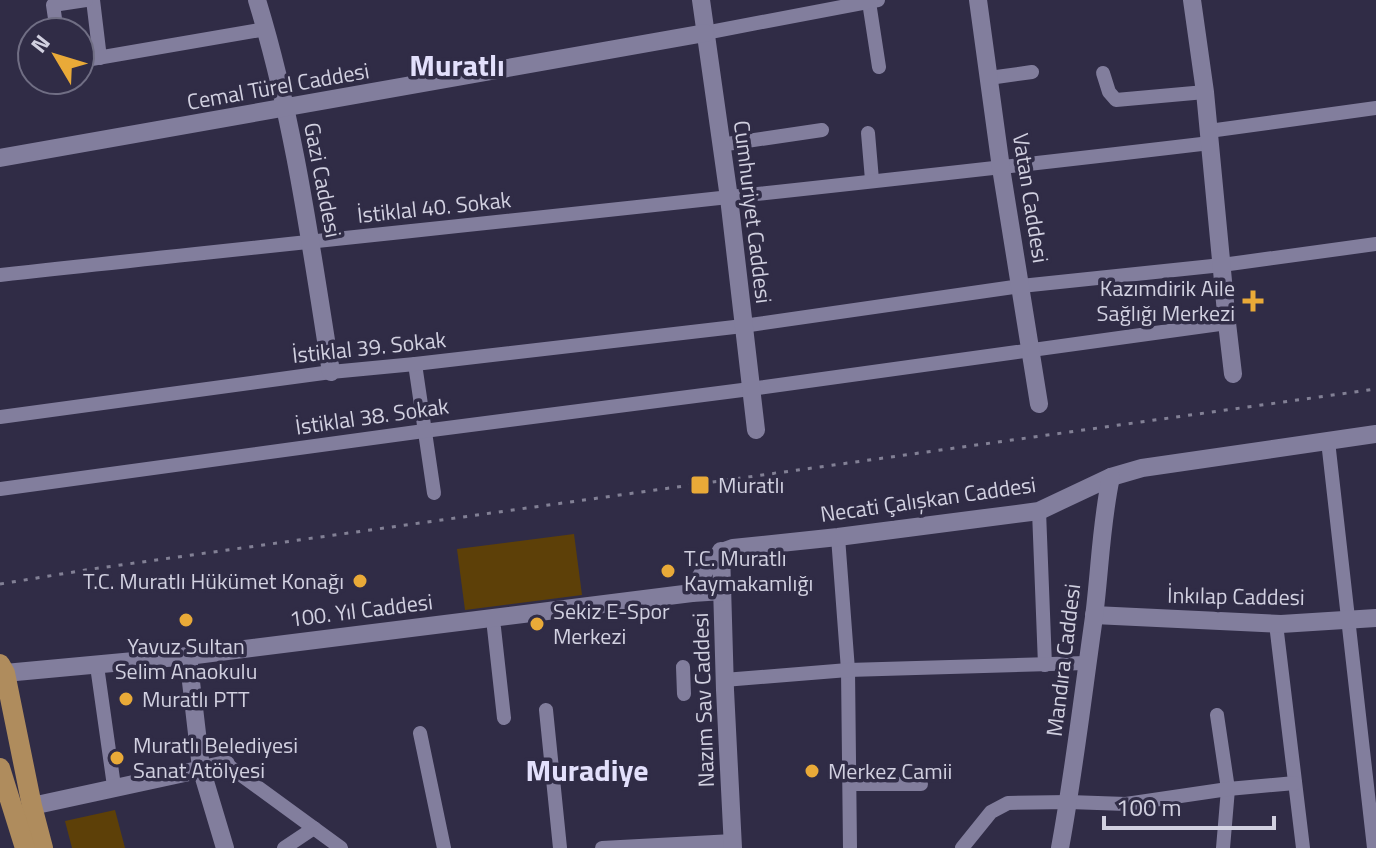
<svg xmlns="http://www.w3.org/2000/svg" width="1376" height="848" font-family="'Titillium Web',sans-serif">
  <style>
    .green { fill: #5d4008 }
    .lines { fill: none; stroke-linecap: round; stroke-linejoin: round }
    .street { stroke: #827e9d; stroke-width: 14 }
    .secondary { stroke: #827e9d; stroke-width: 18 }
    .primary { stroke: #af8c5d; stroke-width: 20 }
    .rail { stroke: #828095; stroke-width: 3; stroke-dasharray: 4 8; stroke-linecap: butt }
    .poi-dot { fill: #e9aa38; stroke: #302c46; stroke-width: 3 }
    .labels { text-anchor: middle; stroke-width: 7; stroke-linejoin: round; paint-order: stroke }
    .street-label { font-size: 22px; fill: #d1d0e0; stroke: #302c46 }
    .poi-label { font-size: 22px; fill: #d1d0e0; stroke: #302c46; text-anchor: start }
    .district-label { font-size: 30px; font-weight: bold; fill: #e3e0fc; stroke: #302c46 }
  </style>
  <rect width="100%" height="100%" fill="#302c46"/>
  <g class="green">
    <polygon points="574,534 582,595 465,610 457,549"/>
    <polygon points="115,810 125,848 72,848 65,821"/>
  </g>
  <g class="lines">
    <g class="street">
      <polyline points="93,0 100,58"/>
      <polyline points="869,2 879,67"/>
      <polyline points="57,32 53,5 86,0"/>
      <polyline points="705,33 878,0"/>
      <polyline points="80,61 266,29"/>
      <polyline points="1103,73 1109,92 1116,100 1205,92"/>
      <polyline points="989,78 1032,72"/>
      <polyline points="1209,131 1376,108"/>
      <polyline points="868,133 872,180"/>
      <polyline points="720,145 822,130"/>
      <path d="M0,275C403,231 807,191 1210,143"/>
      <polyline points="415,364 434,493"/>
      <polyline points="0,417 331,372 415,364 743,326 1021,286 1222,265 1376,244"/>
      <polyline points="1328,441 1374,848"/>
      <polyline points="0,489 424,431 750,389 1227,323"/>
      <polyline points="1039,511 1045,665"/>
      <polyline points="838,537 848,670 850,848"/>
      <polyline points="1276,624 1303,848"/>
      <polyline points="494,628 504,718"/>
      <polyline points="97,666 114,786"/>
      <polyline points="683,667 684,694"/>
      <polyline points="724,680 848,670 1086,663"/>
      <polyline points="546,710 560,848"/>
      <polyline points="1217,715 1228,789 1223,848"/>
      <polyline points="420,733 444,848"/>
      <polyline points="226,764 341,848"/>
      <polyline points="850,784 921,784"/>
      <polyline points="284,848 314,828"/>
      <polyline points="602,848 733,841"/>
      <polyline points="962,848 991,812 1008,803 1069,802 1126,804 1228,789 1295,783"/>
    </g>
    <g class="secondary">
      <path d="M257,0C294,120 311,247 331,372"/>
      <polyline points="701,0 729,198 756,430"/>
      <polyline points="978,0 1001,168 1039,404"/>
      <polyline points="1192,0 1205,92 1227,323 1233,374"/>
      <polyline points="0,158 705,33"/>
      <polyline points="721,551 725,690 733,848"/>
      <path d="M692,593C702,574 711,554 733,548L838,537L1039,511L1111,477L1142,468L1376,434"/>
      <polyline points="1094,615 1281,624 1376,618"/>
      <polyline points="188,656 201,768 225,848"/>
      <polyline points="5,673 188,656 692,593 723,591"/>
      <polyline points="32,806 226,764"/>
      <path d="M1060,848C1074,772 1083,694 1094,617C1100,570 1101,523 1111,477"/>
    </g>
    <g class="primary">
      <polyline points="0,664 5,673 32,806 43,848"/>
      <polyline points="0,768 25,848"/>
    </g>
    <polyline class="rail" points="0,584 92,569 1376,389"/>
  </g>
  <g class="poi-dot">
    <path d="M1249 289h8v8h8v8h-8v8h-8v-8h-8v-8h8z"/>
    <rect x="690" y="475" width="20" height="20" rx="4"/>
    <circle cx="668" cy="571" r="8"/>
    <circle cx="360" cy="581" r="8"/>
    <circle cx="186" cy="620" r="8"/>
    <circle cx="537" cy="624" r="8"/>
    <circle cx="126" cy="699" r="8"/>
    <circle cx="117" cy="758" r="8"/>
    <circle cx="812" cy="771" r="8"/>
  </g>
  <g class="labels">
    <g class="street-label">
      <text transform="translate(278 86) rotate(-10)" y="8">Cemal Türel Caddesi</text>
      <text transform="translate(323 180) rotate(79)" y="8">Gazi Caddesi</text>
      <text transform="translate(1031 198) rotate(81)" y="8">Vatan Caddesi</text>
      <text transform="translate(434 207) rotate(-6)" y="8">İstiklal 40. Sokak</text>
      <text transform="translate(753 212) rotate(83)" y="8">Cumhuriyet Caddesi</text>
      <text transform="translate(369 347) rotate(-6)" y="8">İstiklal 39. Sokak</text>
      <text transform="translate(372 416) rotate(-8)" y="8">İstiklal 38. Sokak</text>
      <text transform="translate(928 499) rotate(-8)" y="8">Necati Çalışkan Caddesi</text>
      <text transform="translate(1236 596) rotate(1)" y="8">İnkılap Caddesi</text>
      <text transform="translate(361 610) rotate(-7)" y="8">100. Yıl Caddesi</text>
      <text transform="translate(1063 660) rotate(-83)" y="8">Mandıra Caddesi</text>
      <text transform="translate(703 700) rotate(-92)" y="8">Nazım Sav Caddesi</text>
    </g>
    <g class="poi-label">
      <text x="1235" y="296" text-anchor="end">Kazımdirik Aile<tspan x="1235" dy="25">Sağlığı Merkezi</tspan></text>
      <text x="718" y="493">Muratlı</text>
      <text x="684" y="566">T.C. Muratlı<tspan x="684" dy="25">Kaymakamlığı</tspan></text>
      <text x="344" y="589" text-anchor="end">T.C. Muratlı Hükümet Konağı</text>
      <text x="553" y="619">Sekiz E-Spor<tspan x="553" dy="25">Merkezi</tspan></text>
      <text x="186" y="654" text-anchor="middle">Yavuz Sultan<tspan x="186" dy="25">Selim Anaokulu</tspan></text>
      <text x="142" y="707">Muratlı PTT</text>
      <text x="133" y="753">Muratlı Belediyesi<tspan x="133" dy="25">Sanat Atölyesi</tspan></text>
      <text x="828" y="779">Merkez Camii</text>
    </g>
    <g class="district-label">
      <text x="457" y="76">Muratlı</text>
      <text x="587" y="781">Muradiye</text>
    </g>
  </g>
  <g transform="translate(56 56) rotate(308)"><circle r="38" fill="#302c46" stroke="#706e84" stroke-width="2"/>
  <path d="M0-6L14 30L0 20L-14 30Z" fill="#e9aa38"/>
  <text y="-12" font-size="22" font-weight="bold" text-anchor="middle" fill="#d1d0e0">N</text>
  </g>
  <path d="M1104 816v12h170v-12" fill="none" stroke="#d1d0e0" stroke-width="4"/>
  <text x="1116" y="816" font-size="24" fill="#d1d0e0" stroke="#302c46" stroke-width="6" paint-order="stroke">100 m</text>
</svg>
